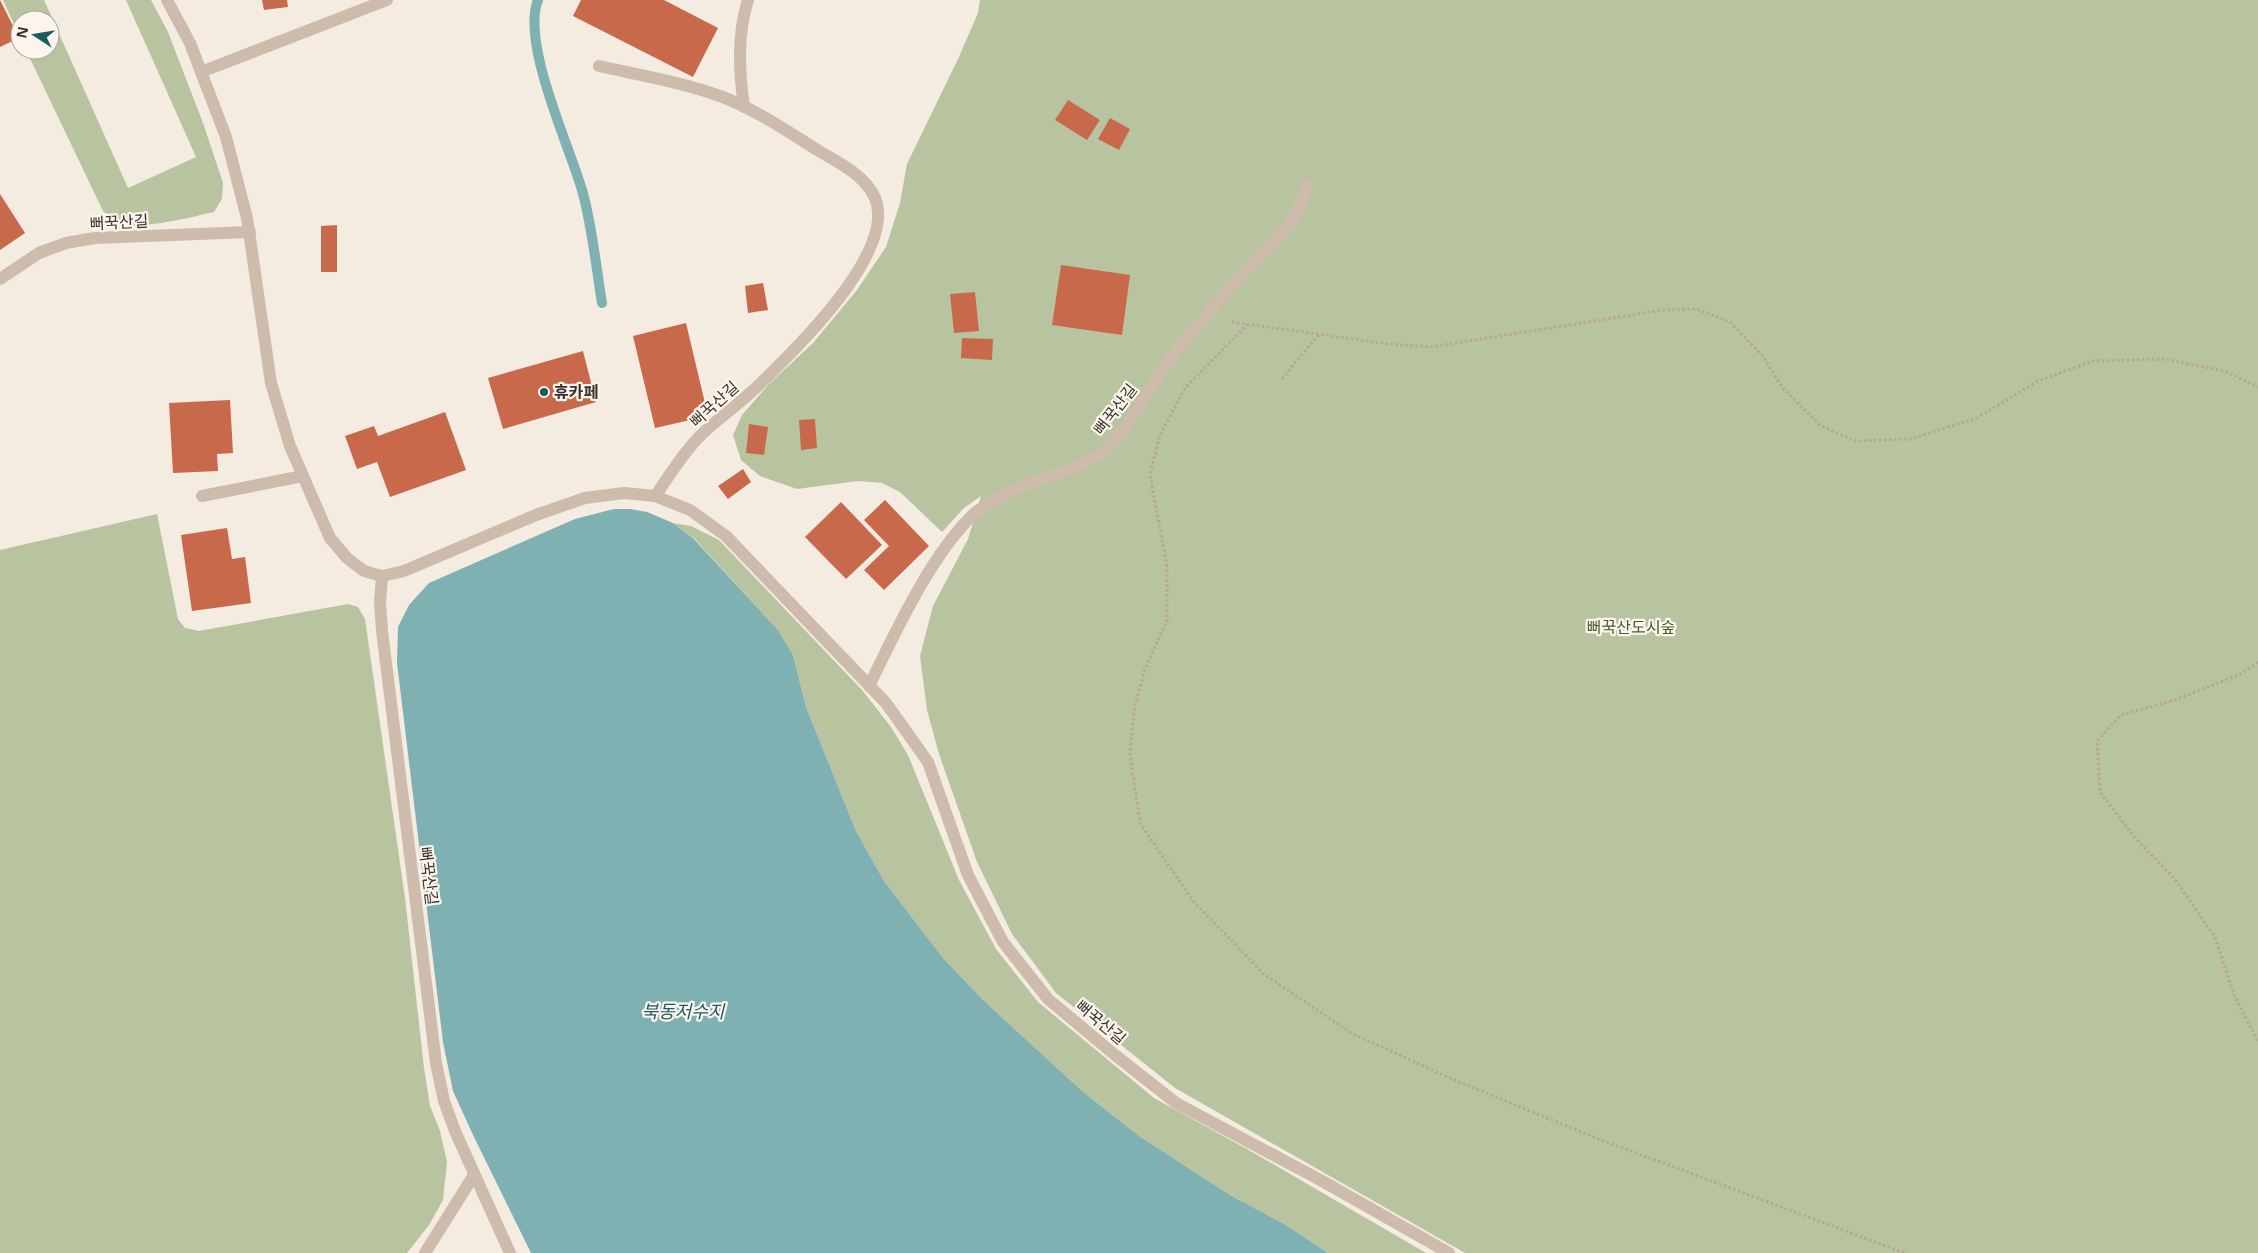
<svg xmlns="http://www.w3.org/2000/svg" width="2258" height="1253" font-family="'Open Sans','Noto Sans KR',sans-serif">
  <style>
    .green { fill: #b8c4a0 }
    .water { fill: #7fb0b2 }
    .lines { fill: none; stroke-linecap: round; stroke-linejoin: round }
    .stream { stroke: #7fb0b2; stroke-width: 10 }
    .building { fill: #c8694b }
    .path { stroke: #b9a596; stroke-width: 3; stroke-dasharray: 2.5 2.5; stroke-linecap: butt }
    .lane { stroke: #cdbbac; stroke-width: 12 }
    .street { stroke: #cdbbac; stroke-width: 12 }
    .poi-dot { fill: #1f5a5e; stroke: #fbf5ee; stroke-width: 2 }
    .labels { text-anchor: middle; stroke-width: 4.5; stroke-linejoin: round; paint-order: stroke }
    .street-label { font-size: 16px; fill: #3b302b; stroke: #fbf5ee }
    .poi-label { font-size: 16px; font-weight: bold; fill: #3b302b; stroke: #fbf5ee; text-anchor: start }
    .park-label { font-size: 16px; fill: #4a5a2e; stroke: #fbf5ee }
    .water-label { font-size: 18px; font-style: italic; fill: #1f5a5e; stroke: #fbf5ee }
  </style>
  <rect width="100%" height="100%" fill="#f4ebe1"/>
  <g class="green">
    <path d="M3,0H44L128,188L196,157L126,0H151L168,32L203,123L223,183L222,199L214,212C191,217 137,232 115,221C111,219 107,214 103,211L26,50H50V20H20V37Z"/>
    <polygon points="980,0 2258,0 2258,1253 1465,1253 1175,1088 1056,993 1012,934 977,862 939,754 927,710 920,656 933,606 968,539 981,496 964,508 942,532 900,492 882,483 858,481 797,489 760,476 741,460 733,435 742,415 769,384 813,343 857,290 886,247 900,203 907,164 958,59 978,13"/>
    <polygon points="157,514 178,619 185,628 199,631 348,604 358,607 365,619 405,898 424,1068 430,1106 440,1131 447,1162 443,1200 429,1225 407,1253 0,1253 0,550"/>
    <polygon points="673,523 691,526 719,540 862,690 891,727 908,755 959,880 996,949 1038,1002 1154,1098 1247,1149 1426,1253 1328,1253 1286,1225 1230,1195 1139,1136 1082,1091 983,1000 943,958 884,881 856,831 806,707 793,655 778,630 694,538"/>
  </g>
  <polygon class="water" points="614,509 630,509 647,512 673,523 693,538 778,630 793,655 806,707 856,831 884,881 943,958 983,1000 1082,1091 1139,1136 1230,1195 1286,1225 1328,1253 531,1253 473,1135 453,1091 443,1042 397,663 398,627 409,605 429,583 575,519"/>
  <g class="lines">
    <path class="stream" d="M538,0C521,43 569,145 582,190C592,224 596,267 602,303"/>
  </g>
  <g class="building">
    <polygon points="0,0 19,38 0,47"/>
    <polygon points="262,0 287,0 288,7 264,10"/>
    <polygon points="581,0 664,0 718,28 693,77 573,16"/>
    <polygon points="1068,100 1100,120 1087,140 1055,120"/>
    <polygon points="1110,118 1130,129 1119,150 1098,139"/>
    <polygon points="0,194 25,233 0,250"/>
    <polygon points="337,225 337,272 321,272 321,226"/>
    <polygon points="1061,265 1130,275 1122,335 1052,325"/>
    <polygon points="763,283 768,310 748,313 745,286"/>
    <polygon points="975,292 979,331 954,333 950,294"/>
    <polygon points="686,323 708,416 655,428 633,336"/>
    <polygon points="962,338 993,339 992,360 961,358"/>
    <polygon points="583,351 596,402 503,429 488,378"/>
    <polygon points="230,400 233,453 217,454 218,471 173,473 169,403"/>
    <polygon points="445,412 466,470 390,497 377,462 357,469 345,436 374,426 378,436"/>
    <polygon points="815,419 817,448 801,450 799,420"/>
    <polygon points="749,424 768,427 764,455 746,453"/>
    <polygon points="743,469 751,482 728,499 718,486"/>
    <polygon points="885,500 929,546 884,590 864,570 889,546 864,520"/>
    <polygon points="841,502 882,545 846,579 805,537"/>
    <polygon points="227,528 232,559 245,557 251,603 192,611 181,535"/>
  </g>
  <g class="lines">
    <g class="path">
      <polyline points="1232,322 1389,344 1431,347 1663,310 1696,309 1730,322 1762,355 1782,387 1820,425 1854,441 1910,439 1977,418 2038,381 2093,361 2164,359 2225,371 2258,387"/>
      <polyline points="1248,324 1185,388 1160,435 1150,474 1167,567 1167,620 1145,669 1134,710 1130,755 1140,823 1193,901 1264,974 1351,1033 1452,1079 1596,1138 1905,1253"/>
      <polyline points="1282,379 1319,334"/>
      <polyline points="2258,662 2243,673 2175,700 2121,715 2097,741 2100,792 2135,838 2174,878 2215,937 2234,995 2258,1041"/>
    </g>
    <g class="lane">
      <path d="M599,66C639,75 681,82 720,96C755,109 787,131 819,151C839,163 865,175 875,198C897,251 797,348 763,381C744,400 723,415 703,433C684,451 670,475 655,496"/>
      <polyline points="201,72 387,0"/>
      <path d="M744,107C739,71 737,35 748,0"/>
      <polyline points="0,279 39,253 66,243 95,238 250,232"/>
      <polyline points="202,496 303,476"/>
      <polyline points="382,576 380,602 382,631 436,1063 444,1101 455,1131 510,1253"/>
      <path d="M869,686C895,633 932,552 975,513C984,505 997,499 1008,493C1035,478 1078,471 1101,453C1131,427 1147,390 1170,359C1205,312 1249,270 1288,226L1298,210L1307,185"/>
      <polyline points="425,1253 474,1175"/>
    </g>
    <polyline class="street" points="167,0 190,43 226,137 247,218 271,383 290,446 330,538 347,558 364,571 382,576 404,571 536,515 585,498 624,493 655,496 690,510 726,536 886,703 928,762 968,875 1003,942 1048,999 1115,1055 1176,1103 1324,1182 1449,1253"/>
  </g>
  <circle class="poi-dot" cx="544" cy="392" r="5"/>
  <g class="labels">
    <g class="street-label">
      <text transform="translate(119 222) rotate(-3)" y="6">뻐꾹산길</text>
      <text transform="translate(714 404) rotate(-42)" y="6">뻐꾹산길</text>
      <text transform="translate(1115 409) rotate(-52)" y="6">뻐꾹산길</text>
      <text transform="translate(429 876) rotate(83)" y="6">뻐꾹산길</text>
      <text transform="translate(1101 1022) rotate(40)" y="6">뻐꾹산길</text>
    </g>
    <g class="poi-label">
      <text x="554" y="398">휴카페</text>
    </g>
    <g class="park-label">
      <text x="1631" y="633">뻐꾹산도시숲</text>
    </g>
    <g class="water-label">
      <text x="683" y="1018">북동저수지</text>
    </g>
  </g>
  <g transform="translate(35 35) rotate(282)"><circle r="24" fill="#fbf5ee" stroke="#aea6a0"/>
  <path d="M0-4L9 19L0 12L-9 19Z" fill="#1f5a5e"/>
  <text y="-8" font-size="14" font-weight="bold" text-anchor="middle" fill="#3b302b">N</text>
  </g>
</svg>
